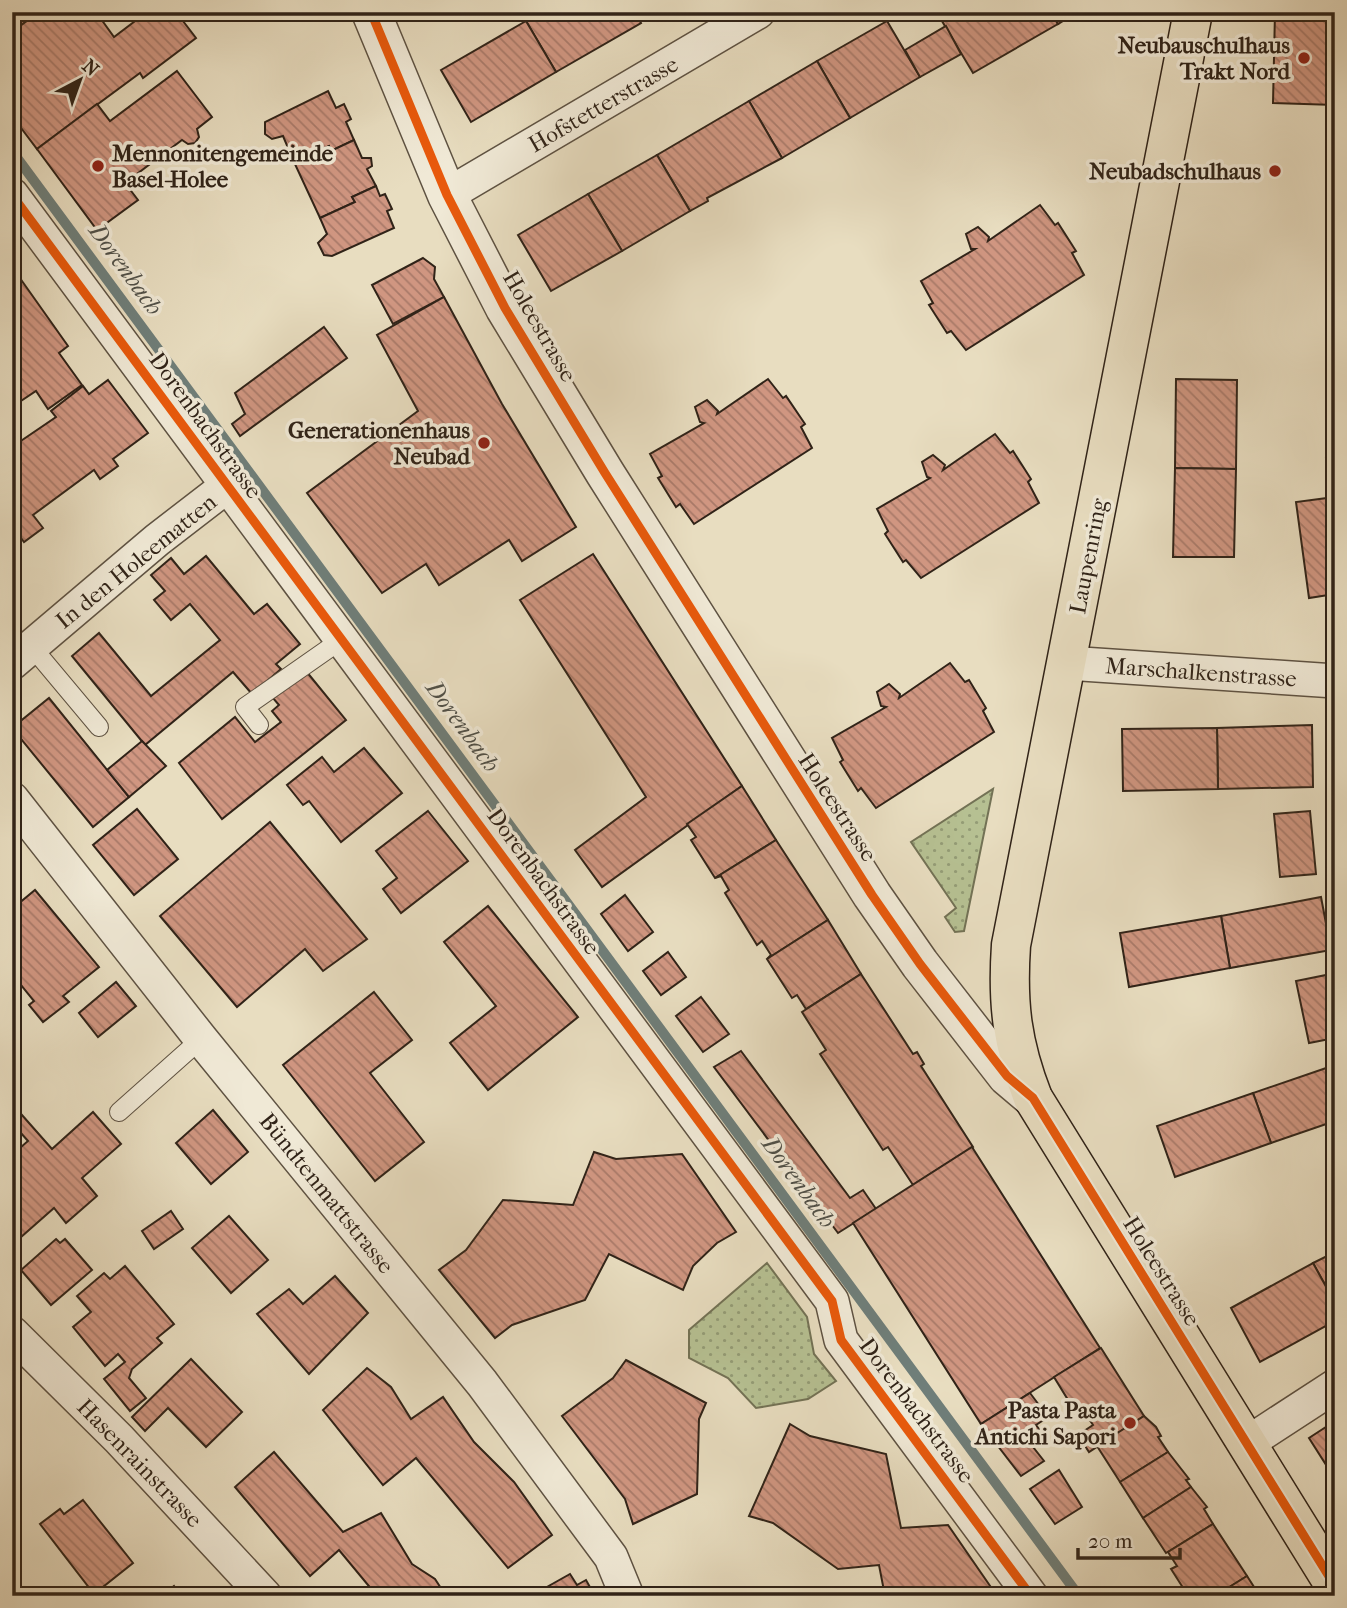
<svg xmlns="http://www.w3.org/2000/svg" width="1347" height="1608" font-family="'IM FELL French Canon',serif">
  <style>
    .grass { fill: url(#grass-dots); stroke: #737255; stroke-width: 2 }
    .lines { fill: none; stroke-linecap: round; stroke-linejoin: round }
    .stream { stroke: #6f7e79; stroke-width: 10 }
    .building { fill: url(#building-back-hatch); stroke: #302318; stroke-width: 2 }
    .service-casing { stroke: #5e5242; stroke-width: 20 }
    .minor-casing { stroke: #5e5242; stroke-width: 36 }
    .tertiary-casing { stroke: #5e5242; stroke-width: 41 }
    .primary-casing { stroke: #302318; stroke-width: 41 }
    .service { stroke: #f0e9d6; stroke-width: 18 }
    .minor { stroke: #f0e9d6; stroke-width: 33 }
    .tertiary { stroke: #f0e9d6; stroke-width: 38 }
    .primary { stroke: #e8ddc0; stroke-width: 38 }
    .cycleway-casing { stroke: #f0e9d6; stroke-width: 13 }
    .cycleway { stroke: #e8590c; stroke-width: 9 }
    .poi-dot { fill: #8f2418; stroke: #f0e9d6; stroke-width: 2.5 }
    .labels { text-anchor: middle; stroke-width: 7; stroke-linejoin: round; paint-order: stroke }
    .poi-label { font-size: 23px; font-weight: bold; fill: #302318; stroke: #f0e9d6; text-anchor: end }
    .street-label { font-size: 23px; fill: #302318; stroke: #f0e9d6 }
    .water-label { font-size: 24px; font-style: italic; fill: #505048; stroke: #f0e9d6 }
  </style>
  <defs>
    <pattern id="grass-dots" width="8" height="8" patternUnits="userSpaceOnUse" patternTransform="scale(1.75)"><rect width="8" height="8" fill="#b6c092"/><path d="M2 2h.1M6 6h.1" fill="none" stroke="#949c76" stroke-width="1.8" stroke-linecap="round"/></pattern>
    <pattern id="building-back-hatch" width="6" height="6" patternUnits="userSpaceOnUse" patternTransform="scale(1.75)"><rect width="6" height="6" fill="#d09681"/><path d="M-1 5l2 2M0 0l6 6M5-1l2 2" fill="none" stroke="#a97a69"/></pattern>
  </defs>
  <rect width="100%" height="100%" fill="#e8ddc0"/>
  <filter id="stains"><feTurbulence type="fractalNoise" baseFrequency=".00286" numOctaves="4"/><feColorMatrix values="0 0 0 0 .2 0 0 0 0 .09 0 0 0 0 .02 0 0 0 .5 -.17"/></filter>
  <radialGradient id="worn" r=".72"><stop offset=".6" stop-color="#630" stop-opacity="0"/><stop offset="1" stop-color="#630" stop-opacity=".3"/></radialGradient>
  <g class="grass">
    <polygon points="993,789 964,931 955,932 945,917 956,908 911,842"/>
    <polygon points="767,1263 807,1317 814,1354 836,1381 808,1399 756,1408 728,1378 689,1358 689,1330"/>
  </g>
  <g class="lines">
    <polyline class="stream" points="12,151 1079,1596"/>
  </g>
  <g class="building">
    <polygon points="12,12 37,12 38,13 12,32"/>
    <polygon points="96,12 114,37 147,12 176,12 196,38 143,78 140,73 37,149 12,116 12,32 39,12"/>
    <polygon points="540,12 635,12 641,23 556,72 526,21"/>
    <polygon points="958,12 1051,12 1058,24 973,73 942,21"/>
    <polygon points="1051,12 1077,12 1058,24"/>
    <polygon points="1275,12 1335,12 1335,105 1273,103"/>
    <polygon points="526,21 556,72 471,122 441,70"/>
    <polygon points="887,21 920,77 850,118 817,61"/>
    <polygon points="946,26 961,54 920,77 905,50"/>
    <polygon points="817,61 850,118 782,158 749,101"/>
    <polygon points="177,71 212,117 197,129 199,137 195,143 188,144 182,140 125,183 138,200 97,230 37,149 97,104 110,121"/>
    <polygon points="328,91 336,108 344,104 351,119 346,122 354,140 331,151 329,146 294,162 283,136 272,139 265,134 265,122"/>
    <polygon points="749,101 782,158 707,198 708,201 690,211 657,155"/>
    <polygon points="354,140 362,158 371,158 372,166 367,169 376,186 352,197 355,202 320,218 294,162 329,146 331,151"/>
    <polygon points="657,155 690,211 622,251 588,194"/>
    <polygon points="376,186 380,196 385,194 392,209 387,211 394,228 332,256 324,255 318,243 327,234 320,218 355,202 352,197"/>
    <polygon points="588,194 622,251 551,291 518,235"/>
    <polygon points="1040,205 1055,225 1058,223 1076,251 1072,253 1084,275 966,350 951,331 947,333 929,305 933,303 921,281 975,249 971,249 966,234 978,227 989,237 988,241"/>
    <polygon points="423,258 435,267 434,279 444,297 393,324 372,285"/>
    <polygon points="22,281 68,346 59,353 82,385 48,409 36,391 12,407 12,288"/>
    <polygon points="444,297 502,404 576,527 522,561 509,540 439,585 426,564 382,593 307,493 418,411 377,335"/>
    <polygon points="324,327 347,358 240,436 232,424 245,414 235,393"/>
    <polygon points="768,379 783,398 786,396 805,424 801,427 812,448 694,524 680,504 676,507 658,478 662,476 650,454 704,423 700,422 695,407 707,400 718,411 717,414"/>
    <polygon points="1176,379 1237,380 1236,469 1175,468"/>
    <polygon points="108,380 148,433 113,459 118,466 100,479 94,470 33,515 43,528 24,542 18,534 12,539 12,447 56,417 51,411 83,386 89,394"/>
    <polygon points="995,434 1010,453 1013,451 1031,479 1028,482 1039,503 921,578 906,560 903,562 885,534 888,531 877,509 930,478 927,477 922,462 933,455 945,465 943,470"/>
    <polygon points="1335,457 1335,474 1328,475 1326,458"/>
    <polygon points="1175,468 1236,469 1234,557 1173,557"/>
    <polygon points="1335,497 1335,594 1309,598 1296,502"/>
    <polygon points="593,554 742,786 602,887 575,850 646,797 520,600"/>
    <polygon points="206,556 254,614 267,604 300,644 276,664 281,669 252,694 233,672 145,745 72,656 99,633 151,696 220,640 190,604 171,620 154,600 165,591 151,575 171,558 184,574"/>
    <polygon points="950,663 965,682 969,680 986,708 983,711 994,732 876,808 861,788 858,791 840,762 843,760 832,738 886,707 881,706 877,692 889,684 900,694 899,698"/>
    <polygon points="306,671 346,720 222,819 179,763 235,717 255,742 281,722 272,711 279,705 272,697"/>
    <polygon points="49,698 129,797 93,827 12,728"/>
    <polygon points="1312,725 1313,787 1218,789 1217,728"/>
    <polygon points="1217,728 1218,789 1123,791 1122,729"/>
    <polygon points="142,741 166,766 129,797 107,770"/>
    <polygon points="364,748 402,793 341,842 309,801 303,805 287,785 322,757 334,772"/>
    <polygon points="742,786 776,840 715,878 691,840 696,837 687,824"/>
    <polygon points="137,809 178,859 134,895 93,845"/>
    <polygon points="428,811 468,861 401,913 383,889 397,878 376,851"/>
    <polygon points="1310,811 1316,874 1280,877 1274,814"/>
    <polygon points="270,822 367,939 323,971 305,949 237,1007 160,916"/>
    <polygon points="776,840 828,920 767,959 771,955 762,941 757,945 725,893 729,890 721,876 715,878"/>
    <polygon points="35,890 99,967 63,996 69,1002 43,1022 29,1005 34,1001 12,974 12,909"/>
    <polygon points="625,895 653,932 628,951 601,914"/>
    <polygon points="1321,897 1331,950 1230,968 1221,916"/>
    <polygon points="488,906 578,1017 488,1090 450,1043 496,1006 444,942"/>
    <polygon points="1221,916 1230,968 1129,987 1120,933"/>
    <polygon points="828,920 861,974 806,1009 797,995 792,998 767,959"/>
    <polygon points="668,952 686,977 661,995 643,971"/>
    <polygon points="861,974 913,1054 917,1052 924,1064 921,1066 973,1147 913,1185 888,1147 883,1150 820,1054 826,1050 802,1012"/>
    <polygon points="1331,974 1335,992 1335,1038 1309,1043 1296,981"/>
    <polygon points="116,982 136,1006 98,1037 79,1013"/>
    <polygon points="374,992 412,1040 370,1073 424,1142 375,1181 283,1065"/>
    <polygon points="701,997 729,1034 703,1052 676,1016"/>
    <polygon points="741,1051 850,1198 863,1190 876,1209 838,1233 714,1067"/>
    <polygon points="1335,1065 1335,1121 1271,1143 1253,1093"/>
    <polygon points="1253,1093 1271,1143 1175,1177 1157,1126"/>
    <polygon points="14,1106 52,1149 93,1112 121,1144 82,1178 97,1196 66,1223 54,1208 12,1245 12,1155 28,1141 12,1123"/>
    <polygon points="213,1110 248,1152 211,1184 176,1143"/>
    <polygon points="972,1147 1100,1348 981,1424 853,1223"/>
    <polygon points="594,1152 616,1159 682,1154 736,1232 717,1243 693,1266 683,1290 609,1254 585,1300 512,1325 495,1338 439,1270 466,1250 503,1200 573,1205"/>
    <polygon points="171,1211 183,1229 154,1249 142,1231"/>
    <polygon points="229,1216 268,1260 231,1293 192,1248"/>
    <polygon points="56,1239 60,1243 65,1239 92,1270 51,1305 21,1270"/>
    <polygon points="1335,1252 1335,1303 1313,1263"/>
    <polygon points="1313,1263 1335,1303 1335,1321 1260,1362 1231,1308"/>
    <polygon points="125,1266 174,1324 157,1338 162,1343 132,1369 129,1378 146,1398 130,1411 104,1379 125,1362 118,1354 105,1366 73,1327 91,1312 77,1296 104,1273 110,1279"/>
    <polygon points="335,1276 368,1313 309,1374 257,1314 289,1289 303,1304"/>
    <polygon points="1101,1348 1144,1416 1089,1452 1078,1435 1093,1425 1079,1404 1073,1408 1054,1377"/>
    <polygon points="191,1359 242,1412 206,1447 168,1408 145,1431 132,1417"/>
    <polygon points="626,1360 706,1403 699,1419 697,1494 633,1524 625,1499 562,1416 613,1378"/>
    <polygon points="367,1368 391,1387 411,1419 443,1397 474,1442 514,1482 552,1535 508,1568 416,1458 383,1485 323,1410"/>
    <polygon points="1030,1393 1048,1417 1036,1425 1039,1429 1026,1438 1044,1461 1021,1476 981,1424"/>
    <polygon points="1144,1416 1156,1427 1161,1436 1158,1437 1168,1452 1120,1482 1097,1446"/>
    <polygon points="1335,1421 1335,1479 1309,1438"/>
    <polygon points="790,1424 810,1436 886,1454 901,1528 948,1525 997,1596 885,1596 879,1565 838,1569 773,1523 749,1516"/>
    <polygon points="274,1452 343,1532 381,1513 412,1564 435,1579 446,1596 368,1596 373,1591 339,1550 310,1576 235,1487"/>
    <polygon points="1168,1452 1189,1479 1186,1480 1191,1487 1143,1518 1120,1482"/>
    <polygon points="1059,1470 1082,1507 1055,1524 1030,1489"/>
    <polygon points="1191,1487 1207,1507 1204,1509 1213,1524 1166,1553 1143,1518"/>
    <polygon points="83,1500 133,1563 94,1594 40,1524 60,1509 64,1514"/>
    <polygon points="1213,1524 1247,1576 1215,1596 1196,1596 1193,1591 1187,1594 1171,1569 1177,1566 1168,1552"/>
    <polygon points="570,1574 577,1585 586,1580 595,1596 531,1596"/>
    <polygon points="1247,1576 1256,1590 1259,1589 1264,1596 1215,1596"/>
    <polygon points="174,1586 181,1596 162,1596"/>
  </g>
  <g class="lines">
    <defs>
      <g id="service">
        <polyline points="32,647 99,727"/>
        <polyline points="259,725 245,707 341,640"/>
        <polyline points="119,1112 201,1039"/>
      </g>
      <g id="minor">
        <polyline points="12,195 832,1301 841,1340 1031,1596"/>
        <polyline points="447,195 758,12"/>
        <polyline points="12,663 157,540 227,486"/>
        <polyline points="1067,663 1335,681"/>
        <polyline points="12,799 201,1039 482,1383 611,1557 627,1596"/>
        <polyline points="12,1333 119,1439 265,1596"/>
        <polyline points="1246,1444 1335,1386"/>
      </g>
      <polyline id="tertiary" points="371,12 447,195 505,308 605,473 872,895 920,964 1007,1076 1033,1098"/>
      <path id="primary" d="M1193,12L1011,945C1007,1004 1012,1044 1033,1098L1335,1586"/>
    </defs>
    <use href="#service" class="service-casing"/>
    <use href="#minor" class="minor-casing"/>
    <use href="#tertiary" class="tertiary-casing"/>
    <use href="#primary" class="primary-casing"/>
    <use href="#service" class="service"/>
    <use href="#minor" class="minor"/>
    <use href="#tertiary" class="tertiary"/>
    <use href="#primary" class="primary"/>
    <defs>
      <g id="cycleway">
        <polyline points="371,12 447,195 505,308 605,473 872,895 920,964 1007,1076 1033,1098 1335,1586"/>
        <polyline points="12,195 832,1301 841,1340 1031,1596"/>
      </g>
    </defs>
    <use href="#cycleway" class="cycleway-casing"/>
    <use href="#cycleway" class="cycleway"/>
  </g>
  <g class="poi-dot">
    <circle cx="1304" cy="58" r="7"/>
    <circle cx="98" cy="166" r="7"/>
    <circle cx="1275" cy="171" r="7"/>
    <circle cx="484" cy="443" r="7"/>
    <circle cx="1130" cy="1423" r="7"/>
  </g>
  <g class="labels">
    <g class="poi-label">
      <text x="1290" y="53">Neubauschulhaus<tspan x="1290" dy="26">Trakt Nord</tspan></text>
      <text x="112" y="161" text-anchor="start">Mennonitengemeinde<tspan x="112" dy="26">Basel-Holee</tspan></text>
      <text x="1261" y="179">Neubadschulhaus</text>
      <text x="470" y="438">Generationenhaus<tspan x="470" dy="26">Neubad</tspan></text>
      <text x="1116" y="1418">Pasta Pasta<tspan x="1116" dy="26">Antichi Sapori</tspan></text>
    </g>
    <g class="street-label">
      <text transform="translate(603 104) rotate(-30)" y="8">Hofstetterstrasse</text>
      <text transform="translate(540 326) rotate(60)" y="8">Holeestrasse</text>
      <text transform="translate(206 425) rotate(54)" y="8">Dorenbachstrasse</text>
      <text transform="translate(1088 556) rotate(-79)" y="8">Laupenring</text>
      <text transform="translate(136 561) rotate(-39)" y="8">In den Holeematten</text>
      <text transform="translate(1201 672) rotate(4)" y="8">Marschalkenstrasse</text>
      <text transform="translate(838 807) rotate(57)" y="8">Holeestrasse</text>
      <text transform="translate(544 881) rotate(54)" y="8">Dorenbachstrasse</text>
      <text transform="translate(327 1193) rotate(51)" y="8">Bündtenmattstrasse</text>
      <text transform="translate(1162 1271) rotate(58)" y="8">Holeestrasse</text>
      <text transform="translate(917 1410) rotate(53)" y="8">Dorenbachstrasse</text>
      <text transform="translate(140 1463) rotate(46)" y="8">Hasenrainstrasse</text>
    </g>
    <g class="water-label">
      <text transform="translate(126 269) rotate(54)" y="8">Dorenbach</text>
      <text transform="translate(463 726) rotate(54)" y="8">Dorenbach</text>
      <text transform="translate(799 1182) rotate(54)" y="8">Dorenbach</text>
    </g>
  </g>
  <rect width="1347" height="1608" fill="none" stroke="#e8ddc0" stroke-width="42"/>
  <rect x="14" y="14" width="1319" height="1580" fill="none" stroke="#302318" stroke-width="3.5"/>
  <rect x="21" y="21" width="1305" height="1566" fill="none" stroke="#302318" stroke-width="2"/>
  <g transform="translate(80 80) rotate(41)" stroke="#f0e9d6" stroke-width="5" paint-order="stroke">
  <path d="M0-5L12 26L0 18L-12 26Z" fill="#302318"/>
  <text y="-10" font-size="19" font-weight="bold" text-anchor="middle" fill="#302318">N</text>
  </g>
  <path d="M1078 1548v10h102v-10" fill="none" stroke="#302318" stroke-width="3.5"/>
  <text x="1088" y="1548" font-size="21" fill="#302318" stroke="#f0e9d6" stroke-width="5" paint-order="stroke">20 m</text>
  <rect width="100%" height="100%" filter="url(#stains)"/>
  <rect width="100%" height="100%" fill="url(#worn)"/>
</svg>
